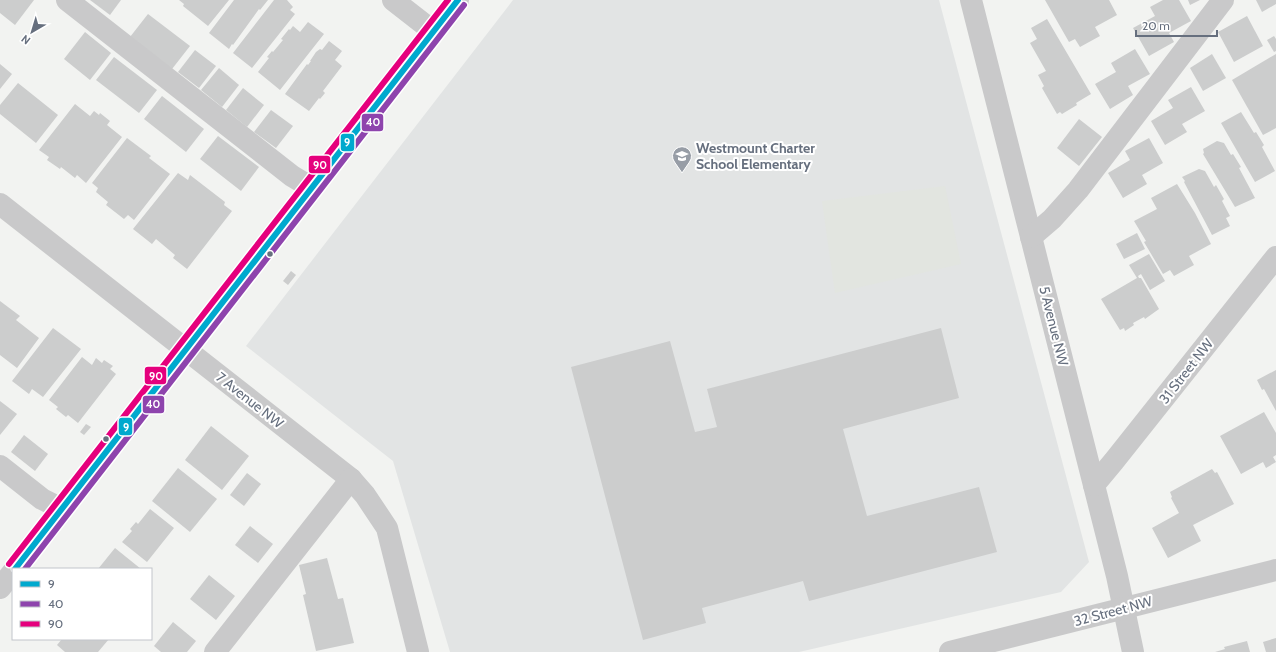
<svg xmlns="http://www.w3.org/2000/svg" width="1276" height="652" font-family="Cabin,sans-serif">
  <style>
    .built { fill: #e2e4e4 }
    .green { fill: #e2e5e0 }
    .building { fill: #cccdcd }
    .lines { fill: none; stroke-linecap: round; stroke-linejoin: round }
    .minor { stroke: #c9c9ca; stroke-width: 22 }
    .bus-1-casing { stroke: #fff; stroke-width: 9 }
    .bus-2-casing { stroke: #fff; stroke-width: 9 }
    .bus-3-casing { stroke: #fff; stroke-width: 9 }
    .bus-1 { stroke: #00a9ce; stroke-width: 6 }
    .bus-2 { stroke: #8e44ad; stroke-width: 6 }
    .bus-3 { stroke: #e5007d; stroke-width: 6 }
    .bus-dot { fill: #666f7e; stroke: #fff; stroke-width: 1.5 }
    .labels { text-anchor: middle; stroke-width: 4; stroke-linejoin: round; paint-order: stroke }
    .poi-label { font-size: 14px; font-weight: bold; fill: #666f7e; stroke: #fff; text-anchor: start }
    .street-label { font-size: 14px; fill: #666f7e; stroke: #fff }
    .line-badge { stroke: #fff; stroke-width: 1.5 }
    .badge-label { font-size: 11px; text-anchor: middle; font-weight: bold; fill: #fff }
  </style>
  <rect width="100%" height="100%" fill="#f2f3f1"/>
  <polygon class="built" points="513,0 939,0 1089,562 1061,592 799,652 450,652 393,461 246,346"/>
  <polygon class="green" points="945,186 961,264 835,293 822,201"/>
  <g class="building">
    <polygon points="0,0 34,0 15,25 0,13"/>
    <polygon points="90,0 121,0 110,15"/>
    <polygon points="179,0 229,0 208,26 183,6 184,4"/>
    <polygon points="234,0 268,0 260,10 259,9 233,45 232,44 229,49 209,33"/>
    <polygon points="274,0 287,0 293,7 290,10 295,14 252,68 233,53"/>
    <polygon points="1045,0 1109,0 1117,15 1095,27 1100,36 1080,47 1075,39 1069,42"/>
    <polygon points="1163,0 1179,0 1191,21 1169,33 1174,42 1149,56 1133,28 1155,16 1150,7"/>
    <polygon points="1188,0 1200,0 1190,5"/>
    <polygon points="1256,0 1276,0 1276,4 1262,12"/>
    <polygon points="148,14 190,46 172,69 130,37"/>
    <polygon points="1247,16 1263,46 1234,62 1218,32"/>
    <polygon points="1047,19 1091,94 1076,103 1077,105 1062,114 1060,112 1057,114 1042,88 1044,86 1038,75 1046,71 1030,43 1037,39 1031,28"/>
    <polygon points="308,22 324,34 280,90 258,72 269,58 267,57 272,51 273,52 283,40 281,39 289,29 290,30 293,26 300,32"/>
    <polygon points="85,32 111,53 90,80 64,59"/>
    <polygon points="1274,36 1276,39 1276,51 1274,52 1267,40"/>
    <polygon points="329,41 342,51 335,60 342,66 323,91 325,93 320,99 319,98 309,111 285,94 307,64 308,65 311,61 310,61 316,52 320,49 322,50"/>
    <polygon points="1135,49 1150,74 1128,86 1133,95 1110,109 1095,84 1116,72 1111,63"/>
    <polygon points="195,50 216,66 199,88 178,72"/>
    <polygon points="1212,54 1226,78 1203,91 1190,68"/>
    <polygon points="1276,54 1276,128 1263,135 1232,80"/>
    <polygon points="114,57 157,90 139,113 96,80"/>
    <polygon points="0,64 12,74 0,89"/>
    <polygon points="219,68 239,85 222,107 201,90"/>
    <polygon points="18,83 58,115 36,143 0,114 0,105"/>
    <polygon points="1191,87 1205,111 1182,124 1187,132 1165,145 1151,121 1173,108 1168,100"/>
    <polygon points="243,88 264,105 247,127 226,110"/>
    <polygon points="162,96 204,129 186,152 144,119"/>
    <polygon points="75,104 90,116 94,111 99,115 100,113 110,121 107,125 122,137 86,183 77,175 75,178 61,167 60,169 47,160 49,157 39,150"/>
    <polygon points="271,110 293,126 276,148 254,132"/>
    <polygon points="1241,112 1254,133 1256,132 1264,145 1262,147 1275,171 1255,182 1221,123"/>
    <polygon points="1079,119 1102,137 1079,166 1057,148"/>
    <polygon points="218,136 259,167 241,191 200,159"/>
    <polygon points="127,138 151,156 149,158 170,174 134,220 128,215 124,219 106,205 108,202 96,192 98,188 92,183"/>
    <polygon points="1149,138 1163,163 1142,175 1147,184 1123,198 1108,173 1130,160 1125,151"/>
    <polygon points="1217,141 1224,143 1231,155 1233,154 1241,167 1239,168 1255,198 1235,207 1203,154 1204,153 1203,149"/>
    <polygon points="1199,169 1205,171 1214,187 1216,185 1224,199 1222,201 1230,216 1226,218 1230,226 1212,235 1184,182 1185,181 1182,177"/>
    <polygon points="178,173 188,180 190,175 225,202 224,205 232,211 187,269 173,258 175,255 156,239 152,244 133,229"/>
    <polygon points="1177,184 1195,213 1211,244 1189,256 1194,265 1174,276 1170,270 1163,274 1144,242 1146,241 1134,221 1157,209 1151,198"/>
    <polygon points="1137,233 1145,249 1124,259 1116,244"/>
    <polygon points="1149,254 1165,281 1150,290 1141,274 1138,276 1139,278 1141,278 1159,309 1145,319 1144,317 1133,323 1134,325 1125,331 1124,328 1120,330 1101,299 1137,278 1129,265"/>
    <polygon points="291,271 296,275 288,285 283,281"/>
    <polygon points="0,301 20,316 16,320 39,338 17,368 0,355"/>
    <polygon points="53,328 81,349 43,397 32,389 29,394 12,381"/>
    <polygon points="941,328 959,398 843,429 867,516 979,487 997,552 809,601 803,581 702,608 706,623 643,640 571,367 670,341 695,432 717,427 707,389"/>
    <polygon points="82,357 92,365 96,358 102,363 104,360 113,366 110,369 116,374 78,423 68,415 66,417 56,409 58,407 49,400"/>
    <polygon points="1276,370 1276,411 1264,389 1262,390 1257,380"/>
    <polygon points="0,401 17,414 0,435"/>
    <polygon points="1264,412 1276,433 1276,455 1273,457 1276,462 1266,468 1263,462 1241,474 1220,436"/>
    <polygon points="86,424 91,427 84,435 80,432"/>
    <polygon points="211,426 249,456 222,490 185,460"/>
    <polygon points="24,435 48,454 35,471 11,452"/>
    <polygon points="178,468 217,499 190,532 152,501"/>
    <polygon points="1212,469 1215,473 1217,472 1234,504 1193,525 1201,541 1168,558 1152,528 1179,513 1171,498 1172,497 1170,492"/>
    <polygon points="247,473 261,484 244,506 230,495"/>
    <polygon points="150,509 174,528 147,562 122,542 132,531 130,529 136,522 138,524"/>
    <polygon points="250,526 273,544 258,563 235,545"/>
    <polygon points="115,548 141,569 98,569"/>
    <polygon points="327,558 338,599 343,598 354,643 316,651 303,595 306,594 299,565"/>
    <polygon points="209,575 235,596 216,620 190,599"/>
    <polygon points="173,622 196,641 187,652 161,652 154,646"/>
    <polygon points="1276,638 1276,652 1266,652 1263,642"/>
    <polygon points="62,639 109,639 98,652 65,652 57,645"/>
    <polygon points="1247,641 1250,652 1215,652 1225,649 1224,647"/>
  </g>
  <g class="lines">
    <g class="minor">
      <polyline points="67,0 292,176 312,188"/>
      <polyline points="393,0 434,32"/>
      <polyline points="971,0 1117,576 1133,652"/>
      <polyline points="0,204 351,479 365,495 387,528 418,652"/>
      <polyline points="1031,237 1052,219 1078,190 1223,0"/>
      <polyline points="0,466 42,499 62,509"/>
      <polyline points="1094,485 1114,461 1276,257"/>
      <polyline points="15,569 458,0"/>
      <polyline points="0,588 13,572"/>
      <polyline points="215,652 351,479"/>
      <polyline points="950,652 1276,570"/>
    </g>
    <defs>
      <polyline id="bus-1" points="15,569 458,0"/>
      <polyline id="bus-2" points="25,569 464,5"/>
      <polyline id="bus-3" points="9,564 448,0"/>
    </defs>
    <use href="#bus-1" class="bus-1-casing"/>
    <use href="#bus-2" class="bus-2-casing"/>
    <use href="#bus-3" class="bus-3-casing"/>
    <use href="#bus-1" class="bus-1"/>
    <use href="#bus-2" class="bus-2"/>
    <use href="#bus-3" class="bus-3"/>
  </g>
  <defs>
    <symbol id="school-pin" viewBox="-11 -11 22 30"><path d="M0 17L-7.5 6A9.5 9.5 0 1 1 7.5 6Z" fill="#979da6" stroke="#fff"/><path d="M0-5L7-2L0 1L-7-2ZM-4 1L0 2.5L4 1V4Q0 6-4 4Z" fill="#fff"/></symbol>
  </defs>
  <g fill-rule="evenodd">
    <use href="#school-pin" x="671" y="145" width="22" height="30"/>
  </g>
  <g class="bus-dot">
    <circle cx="270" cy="254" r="3.5"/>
    <circle cx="106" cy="439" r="3.5"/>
  </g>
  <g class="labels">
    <g class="poi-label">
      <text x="696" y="153">Westmount Charter<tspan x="696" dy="16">School Elementary</tspan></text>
    </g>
    <g class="street-label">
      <text transform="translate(1054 326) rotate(76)" y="5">5 Avenue NW</text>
      <text transform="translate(1186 371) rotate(-52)" y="5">31 Street NW</text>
      <text transform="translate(250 400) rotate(38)" y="5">7 Avenue NW</text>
      <text transform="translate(1113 611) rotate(-15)" y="5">32 Street NW</text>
    </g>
  </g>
  <g class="line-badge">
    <rect x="361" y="113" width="23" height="19" rx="4" fill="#8e44ad"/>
    <rect x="340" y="133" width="15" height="19" rx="4" fill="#00a9ce"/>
    <rect x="308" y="155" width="23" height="19" rx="4" fill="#e5007d"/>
    <rect x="144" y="366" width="23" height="19" rx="4" fill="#e5007d"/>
    <rect x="142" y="395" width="23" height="19" rx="4" fill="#8e44ad"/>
    <rect x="118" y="417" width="15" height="19" rx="4" fill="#00a9ce"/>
  </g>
  <g class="badge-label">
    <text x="373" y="126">40</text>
    <text x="347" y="146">9</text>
    <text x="320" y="169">90</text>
    <text x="156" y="380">90</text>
    <text x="153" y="408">40</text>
    <text x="126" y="431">9</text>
  </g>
  <rect x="12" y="568" width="140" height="72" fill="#ffffff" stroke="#c2c5cb"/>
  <rect x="20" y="581" width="20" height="6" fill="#00a9ce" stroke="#c2c5cb"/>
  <text x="48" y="588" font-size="12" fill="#666f7e">9</text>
  <rect x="20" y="601" width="20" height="6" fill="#8e44ad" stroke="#c2c5cb"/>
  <text x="48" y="608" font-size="12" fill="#666f7e">40</text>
  <rect x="20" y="621" width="20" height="6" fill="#e5007d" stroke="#c2c5cb"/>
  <text x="48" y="628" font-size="12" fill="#666f7e">90</text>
  <g transform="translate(32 32) rotate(218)" stroke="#ffffff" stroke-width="3" paint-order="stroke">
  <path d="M0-3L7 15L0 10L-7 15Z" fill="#666f7e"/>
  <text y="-6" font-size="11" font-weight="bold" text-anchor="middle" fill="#666f7e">N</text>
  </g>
  <path d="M1136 30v6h81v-6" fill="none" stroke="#666f7e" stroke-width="2"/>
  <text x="1142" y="30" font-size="12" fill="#666f7e" stroke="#ffffff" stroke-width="3" paint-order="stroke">20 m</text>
</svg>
